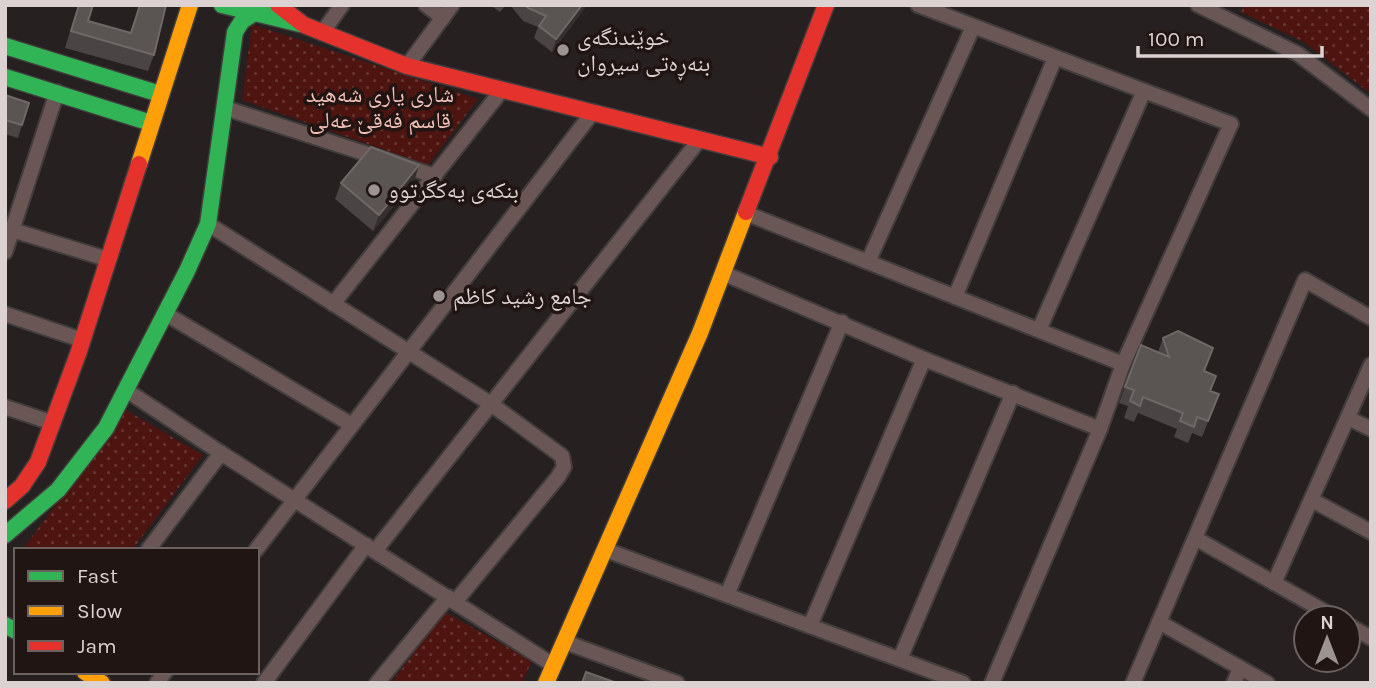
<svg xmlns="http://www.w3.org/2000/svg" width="1376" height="688" font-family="Karla,'Noto Naskh Arabic',sans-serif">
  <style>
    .grass { fill: url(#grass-dots) }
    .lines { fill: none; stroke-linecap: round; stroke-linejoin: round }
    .street-casing { stroke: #423d3d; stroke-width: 18 }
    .fast-casing { stroke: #423d3d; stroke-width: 19 }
    .slow-casing { stroke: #423d3d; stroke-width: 19 }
    .jam-casing { stroke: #423d3d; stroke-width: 19 }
    .street { stroke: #6a5755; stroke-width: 14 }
    .fast { stroke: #30b455; stroke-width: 16 }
    .slow { stroke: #ff9f0a; stroke-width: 16 }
    .jam { stroke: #e5322d; stroke-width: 16 }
    .wall { fill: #4a4544 }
    .shaded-wall { fill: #35302f }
    .building { fill: #5a5453; stroke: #6e6867; stroke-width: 2 }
    .poi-dot { fill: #9c9493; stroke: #211513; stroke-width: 2.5 }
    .labels { text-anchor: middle; stroke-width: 7; stroke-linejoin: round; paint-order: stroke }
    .poi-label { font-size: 23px; fill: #dbd2d1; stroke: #211513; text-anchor: start }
    .park-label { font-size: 23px; fill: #f3c0b8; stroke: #211513 }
  </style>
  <defs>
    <pattern id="grass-dots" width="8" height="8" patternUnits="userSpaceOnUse" patternTransform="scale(1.75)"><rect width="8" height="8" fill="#4d1410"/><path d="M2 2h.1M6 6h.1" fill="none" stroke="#663532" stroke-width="1.8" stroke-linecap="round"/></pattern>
  </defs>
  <rect width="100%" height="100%" fill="#262020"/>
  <g class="grass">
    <polygon points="1244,5 1371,5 1371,94 1304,42 1241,12"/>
    <polygon points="252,24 478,99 428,165 242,100"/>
    <polygon points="126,410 203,455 132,550 22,550"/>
    <polygon points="445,612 532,661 522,683 391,683"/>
  </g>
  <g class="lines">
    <defs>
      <g id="street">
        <polyline points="426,5 443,18"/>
        <polyline points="918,5 1231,124 1123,364 1100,429 992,683"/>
        <polyline points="1198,5 1298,54 1371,109"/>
        <polyline points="322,33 342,5"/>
        <polyline points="407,66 452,5"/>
        <polyline points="225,108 435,176"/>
        <polyline points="748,214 1123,364"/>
        <polyline points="208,224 491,404 562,456 564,467 558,477 455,602"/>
        <polyline points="12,230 107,259"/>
        <polyline points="5,252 57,92"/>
        <polyline points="868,262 973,27"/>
        <polyline points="725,274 924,359 1100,429"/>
        <polyline points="955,297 1055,58"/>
        <polyline points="333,304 502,90"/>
        <polyline points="5,314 82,340"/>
        <polyline points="166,314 352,425"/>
        <polyline points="1039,330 1144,91"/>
        <polyline points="126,390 221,453 148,550"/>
        <polyline points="5,407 53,423"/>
        <polyline points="1348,418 1371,429"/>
        <polyline points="221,453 553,665"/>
        <polyline points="1312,500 1371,532"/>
        <polyline points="1195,538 1336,618"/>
        <polyline points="256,550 593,112"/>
        <polyline points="606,550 963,683"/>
        <polyline points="375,551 700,139"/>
        <polyline points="1274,583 1371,365"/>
        <polyline points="727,595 842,322"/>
        <polyline points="1159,622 1267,683"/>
        <polyline points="1348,625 1371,638"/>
        <polyline points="810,626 924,359"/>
        <polyline points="565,642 677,683"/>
        <polyline points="900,659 1013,393"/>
        <polyline points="157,683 165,672"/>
        <polyline points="264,683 366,545"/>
        <polyline points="377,683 448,597"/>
        <polyline points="1133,683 1305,280 1371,318"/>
        <polyline points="1234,683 1240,668"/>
      </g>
      <g id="fast">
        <polyline points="222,5 300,24"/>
        <polyline points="5,46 160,94"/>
        <polyline points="5,77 151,123"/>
        <polyline points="5,535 58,490 106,428 187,271 208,224 235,32 242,21 267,5"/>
        <polyline points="5,625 16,631"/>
      </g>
      <g id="slow">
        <polyline points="139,164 190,5"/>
        <polyline points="85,672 102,683"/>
        <polyline points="546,683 700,333 746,212"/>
      </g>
      <g id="jam">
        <polyline points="278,5 304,25 407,66 770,157"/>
        <polyline points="746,212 826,5"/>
        <polyline points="5,501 22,486 38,462 78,354 139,164"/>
      </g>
    </defs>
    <use href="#street" class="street-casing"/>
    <use href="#fast" class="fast-casing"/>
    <use href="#slow" class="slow-casing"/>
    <use href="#jam" class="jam-casing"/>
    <use href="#street" class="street"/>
    <use href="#fast" class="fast"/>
    <use href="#slow" class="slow"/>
    <use href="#jam" class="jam"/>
  </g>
  <g class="wall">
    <polygon points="78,5 93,5 88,21 130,33 139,5 166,5 154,55 148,71 65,48"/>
    <polygon points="490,5 506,5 500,12"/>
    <polygon points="510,5 587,5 552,52 534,38 538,27 523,21"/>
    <polygon points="5,95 22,125 18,138 5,134"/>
    <polygon points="414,182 373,231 335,199 341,183"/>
    <polygon points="1163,338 1204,371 1210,391 1219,394 1202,437 1192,433 1188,443 1174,437 1177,429 1138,413 1134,422 1124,418 1128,406 1119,403 1141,345 1158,352"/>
  </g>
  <g class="shaded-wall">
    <polygon points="582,5 587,5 552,52 556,39"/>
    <polygon points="419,165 414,182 373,231 379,215"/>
  </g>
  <g class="building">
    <polygon points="79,5 93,5 88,21 131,33 140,5 166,5 154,55 71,31"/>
    <polygon points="525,5 582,5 556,39 539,26 546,16 528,8"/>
    <polygon points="5,95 29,103 22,125 5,120"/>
    <polygon points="371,147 419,165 379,215 341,183"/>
    <polygon points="1178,331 1213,348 1204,371 1216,376 1210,391 1219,394 1208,421 1197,417 1194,427 1180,421 1183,413 1143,397 1140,406 1130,401 1134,390 1125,387 1141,345 1169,357 1163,338"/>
    <polygon points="586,672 614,682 614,683 582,683"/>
  </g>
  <g class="poi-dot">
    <circle cx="563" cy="50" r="7"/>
    <circle cx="374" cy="190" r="7"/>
    <circle cx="439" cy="296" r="7"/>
  </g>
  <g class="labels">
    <g class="poi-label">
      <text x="577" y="45">خوێندنگەی<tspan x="577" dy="26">بنەڕەتی سیروان</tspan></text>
      <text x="388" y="198">بنکەی یەکگرتوو</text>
      <text x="453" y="304">جامع رشيد كاظم</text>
    </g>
    <g class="park-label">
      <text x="380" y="102">شاری یاری شەهید<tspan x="380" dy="26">قاسم فەقێ عەلی</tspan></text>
    </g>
  </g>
  <rect width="1376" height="688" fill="none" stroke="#dbd2d1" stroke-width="14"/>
  <rect x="14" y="548" width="245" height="126" fill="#211513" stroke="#6b615f" stroke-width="2"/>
  <rect x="28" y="571" width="35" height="10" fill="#30b455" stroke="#6b615f" stroke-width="2"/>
  <text x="77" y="583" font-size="21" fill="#dbd2d1">Fast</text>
  <rect x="28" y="606" width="35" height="10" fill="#ff9f0a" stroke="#6b615f" stroke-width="2"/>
  <text x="77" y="618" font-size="21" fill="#dbd2d1">Slow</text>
  <rect x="28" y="641" width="35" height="10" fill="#e5322d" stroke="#6b615f" stroke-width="2"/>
  <text x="77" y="653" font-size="21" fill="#dbd2d1">Jam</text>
  <g transform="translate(1327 639)"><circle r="33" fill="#211513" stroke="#6b615f" stroke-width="2"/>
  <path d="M0-5L12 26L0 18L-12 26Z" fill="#9c9493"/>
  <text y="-10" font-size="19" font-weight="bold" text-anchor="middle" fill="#dbd2d1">N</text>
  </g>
  <path d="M1138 46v10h184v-10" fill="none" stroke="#dbd2d1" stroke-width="3.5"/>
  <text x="1148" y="46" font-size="21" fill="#dbd2d1" stroke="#211513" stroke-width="5" paint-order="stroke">100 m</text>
</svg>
